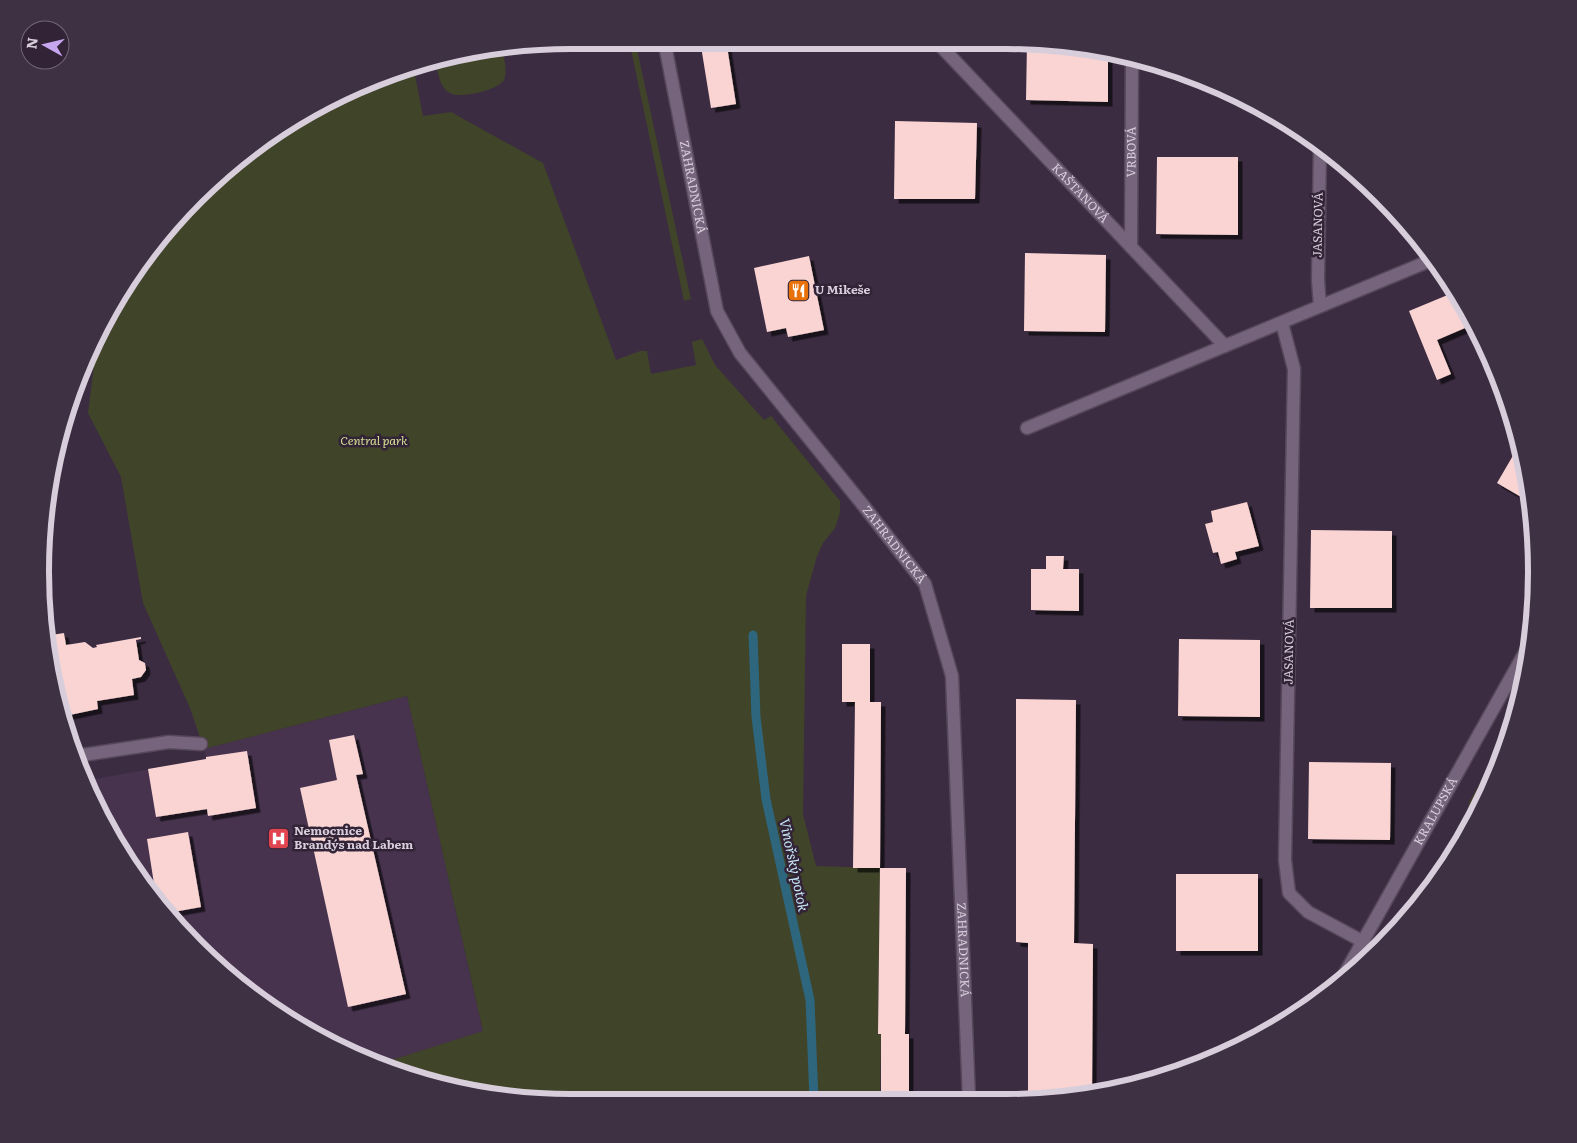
<svg xmlns="http://www.w3.org/2000/svg" width="1577" height="1143" font-family="Literata,serif">
  <style>
    .industrial { fill: #423a29 }
    .built { fill: #47334e }
    .green { fill: #404429 }
    .lines { fill: none; stroke-linecap: round; stroke-linejoin: round }
    .stream { stroke: #2e667d; stroke-width: 9 }
    .building { fill: #f9d4d2; filter: url(#shadow) }
    .minor-casing { stroke: #56485a; stroke-width: 15 }
    .minor { stroke: #76647c; stroke-width: 12 }
    .labels { text-anchor: middle; stroke-width: 5; stroke-linejoin: round; paint-order: stroke }
    .street-label { font-size: 12px; fill: #d8cedb; stroke: #322337 }
    .poi-label { font-size: 12px; font-weight: bold; fill: #d8cedb; stroke: #322337; text-anchor: start }
    .park-label { font-size: 12px; font-style: italic; fill: #d4df93; stroke: #322337 }
    .water-label { font-size: 14px; font-style: italic; fill: #c7e7f6; stroke: #322337 }
    .rim { fill: none; stroke: #d8cedb; stroke-width: 6 }
  </style>
  <defs>
    <filter id="shadow"><feDropShadow dx="4.5" dy="4.5" stdDeviation="0" flood-color="#0009"/></filter>
  </defs>
  <rect width="100%" height="100%" fill="#3c2c42"/>
  <polygon class="industrial" points="1514,721 1509,742 1478,810 1468,804"/>
  <polygon class="built" points="407,696 483,1032 379,1064 336,1048 248,993 150,895 84,781 206,759 204,749"/>
  <g class="green">
    <polygon points="629,40 635,40 691,299 684,301"/>
    <path d="M502,49C504,59 508,71 504,80C498,90 468,96 457,95C452,95 447,92 444,88C438,80 437,67 435,58Z"/>
    <polygon points="413,65 423,116 451,112 543,163 616,360 640,351 647,351 651,374 696,365 692,342 702,339 715,365 764,420 771,416 840,501 840,513 835,528 823,543 817,556 806,596 803,814 816,866 880,868 878,1033 881,1034 880,1100 536,1102 434,1085 379,1064 483,1031 407,696 204,749 190,708 143,603 121,477 88,413 97,342 95,336 172,221 276,129 368,81"/>
  </g>
  <g class="lines">
    <polyline class="stream" points="753,635 756,717 766,799 810,1000 814,1100"/>
  </g>
  <g class="building">
    <polygon points="700,40 726,40 736,104 711,108"/>
    <polygon points="1027,43 1108,54 1108,102 1026,100"/>
    <polygon points="895,121 977,123 975,199 894,199"/>
    <polygon points="1157,157 1238,157 1238,235 1156,234"/>
    <polygon points="1025,253 1106,255 1105,332 1024,331"/>
    <polygon points="809,256 824,330 788,337 786,328 767,332 754,268"/>
    <polygon points="1450,294 1465,328 1437,340 1451,374 1437,380 1409,311"/>
    <polygon points="1518,447 1521,448 1530,502 1497,483"/>
    <polygon points="1247,502 1259,546 1235,552 1237,559 1221,564 1218,552 1213,553 1205,524 1213,522 1211,511"/>
    <polygon points="1311,530 1392,531 1392,608 1310,608"/>
    <polygon points="1046,556 1064,556 1063,569 1079,569 1079,611 1031,610 1031,569 1046,569"/>
    <polygon points="64,633 66,645 85,642 93,648 97,647 96,645 141,637 141,639 136,640 139,660 145,663 146,670 141,677 132,679 134,695 97,701 98,709 65,716 45,641 45,636"/>
    <polygon points="1179,639 1260,640 1260,717 1178,716"/>
    <polygon points="842,644 870,644 870,702 881,702 880,868 853,868 855,702 842,702"/>
    <polygon points="1016,699 1076,700 1074,943 1093,944 1092,1094 1075,1098 1028,1099 1028,943 1016,942"/>
    <polygon points="354,735 363,774 356,775 406,994 348,1007 300,788 337,780 329,740"/>
    <polygon points="247,751 256,808 208,816 207,809 156,817 148,769 206,759 206,757"/>
    <polygon points="1309,762 1391,763 1390,840 1308,839"/>
    <polygon points="188,832 201,907 168,913 157,903 147,839"/>
    <polygon points="880,868 906,868 905,1034 909,1034 909,1099 881,1100 881,1034 878,1034"/>
    <rect x="1176" y="874" width="82" height="77"/>
  </g>
  <g class="lines">
    <defs>
      <g id="minor">
        <path id="s1" d="M664,40L717,311L740,353L863,505L925,584L952,676L969,1099"/>
        <path id="s2" d="M935,40L1225,346"/>
        <polyline points="1320,144 1318,280 1320,306"/>
        <path id="s3" d="M1131,247L1132,57"/>
        <polyline points="1282,323 1294,369 1285,860 1289,893 1308,912 1362,941"/>
        <polyline points="1027,428 1434,259"/>
        <polyline points="76,756 169,742 201,744"/>
        <path id="s4" d="M1339,984L1533,638"/>
      </g>
    </defs>
    <use href="#minor" class="minor-casing"/>
    <use href="#minor" class="minor"/>
  </g>
  <defs>
    <symbol id="restaurant-square" viewBox="-11 -11 22 22"><rect x="-9" y="-9" width="18" height="18" rx="4" fill="#e8710a" stroke="#322337"/><path d="M-5-6h1v4h1v-4h1v4h1v-4h1v5L-1.5 .5V6h-2V.5L-5-1ZM5-6V6H3V1.5H1.5Q1.5-4 5-6Z" fill="#fff"/></symbol>
    <symbol id="hospital-square" viewBox="-11 -11 22 22"><rect x="-9" y="-9" width="18" height="18" rx="4" fill="#e0444e" stroke="#322337"/><path d="M-5-5h3v3.5h4V-5h3V5h-3V1.5h-4V5h-3Z" fill="#fff"/></symbol>
  </defs>
  <g fill-rule="evenodd">
    <use href="#restaurant-square" x="786" y="278" width="25" height="25"/>
    <use href="#hospital-square" x="266" y="826" width="25" height="25"/>
  </g>
  <g class="labels">
    <g class="street-label">
      <text dy="4" stroke="none"><textPath href="#s3" startOffset="95">VRBOVÁ</textPath></text>
      <text dy="4" stroke="none"><textPath href="#s1" startOffset="150">ZAHRADNICKÁ</textPath></text>
      <text dy="4" stroke="none"><textPath href="#s2" startOffset="211">KAŠTANOVÁ</textPath></text>
      <text transform="translate(1318 225) rotate(-89)" y="4">JASANOVÁ</text>
      <text dy="4" stroke="none"><textPath href="#s1" startOffset="570">ZAHRADNICKÁ</textPath></text>
      <text transform="translate(1289 652) rotate(-89)" y="4">JASANOVÁ</text>
      <text dy="4" stroke="none"><textPath href="#s4" startOffset="198">KRALUPSKÁ</textPath></text>
      <text dy="4" stroke="none"><textPath href="#s1" startOffset="990">ZAHRADNICKÁ</textPath></text>
    </g>
    <g class="poi-label">
      <text x="815" y="294">U Mikeše</text>
      <text x="294" y="835">Nemocnice<tspan x="294" dy="14">Brandýs nad Labem</tspan></text>
    </g>
    <g class="park-label">
      <text x="374" y="445">Central park</text>
    </g>
    <g class="water-label">
      <text transform="translate(794 865) rotate(78)" y="5">Vinořský potok</text>
    </g>
  </g>
  <path d="M0 0H1577V1143H0ZM571 49H1006A522 522 0 0 1 1528 571V572A522 522 0 0 1 1006 1094H571A522 522 0 0 1 49 572V571A522 522 0 0 1 571 49Z" fill="#3f3144" fill-rule="evenodd"/>
  <path class="rim" d="M571 49H1006A522 522 0 0 1 1528 571V572A522 522 0 0 1 1006 1094H571A522 522 0 0 1 49 572V571A522 522 0 0 1 571 49Z"/>
  <g transform="translate(45 45) rotate(278)"><circle r="24" fill="#322337" stroke="#746779"/>
  <path d="M0-4L9 19L0 12L-9 19Z" fill="#c7a6f0"/>
  <text y="-8" font-size="14" font-weight="bold" text-anchor="middle" fill="#d8cedb">N</text>
  </g>
</svg>
